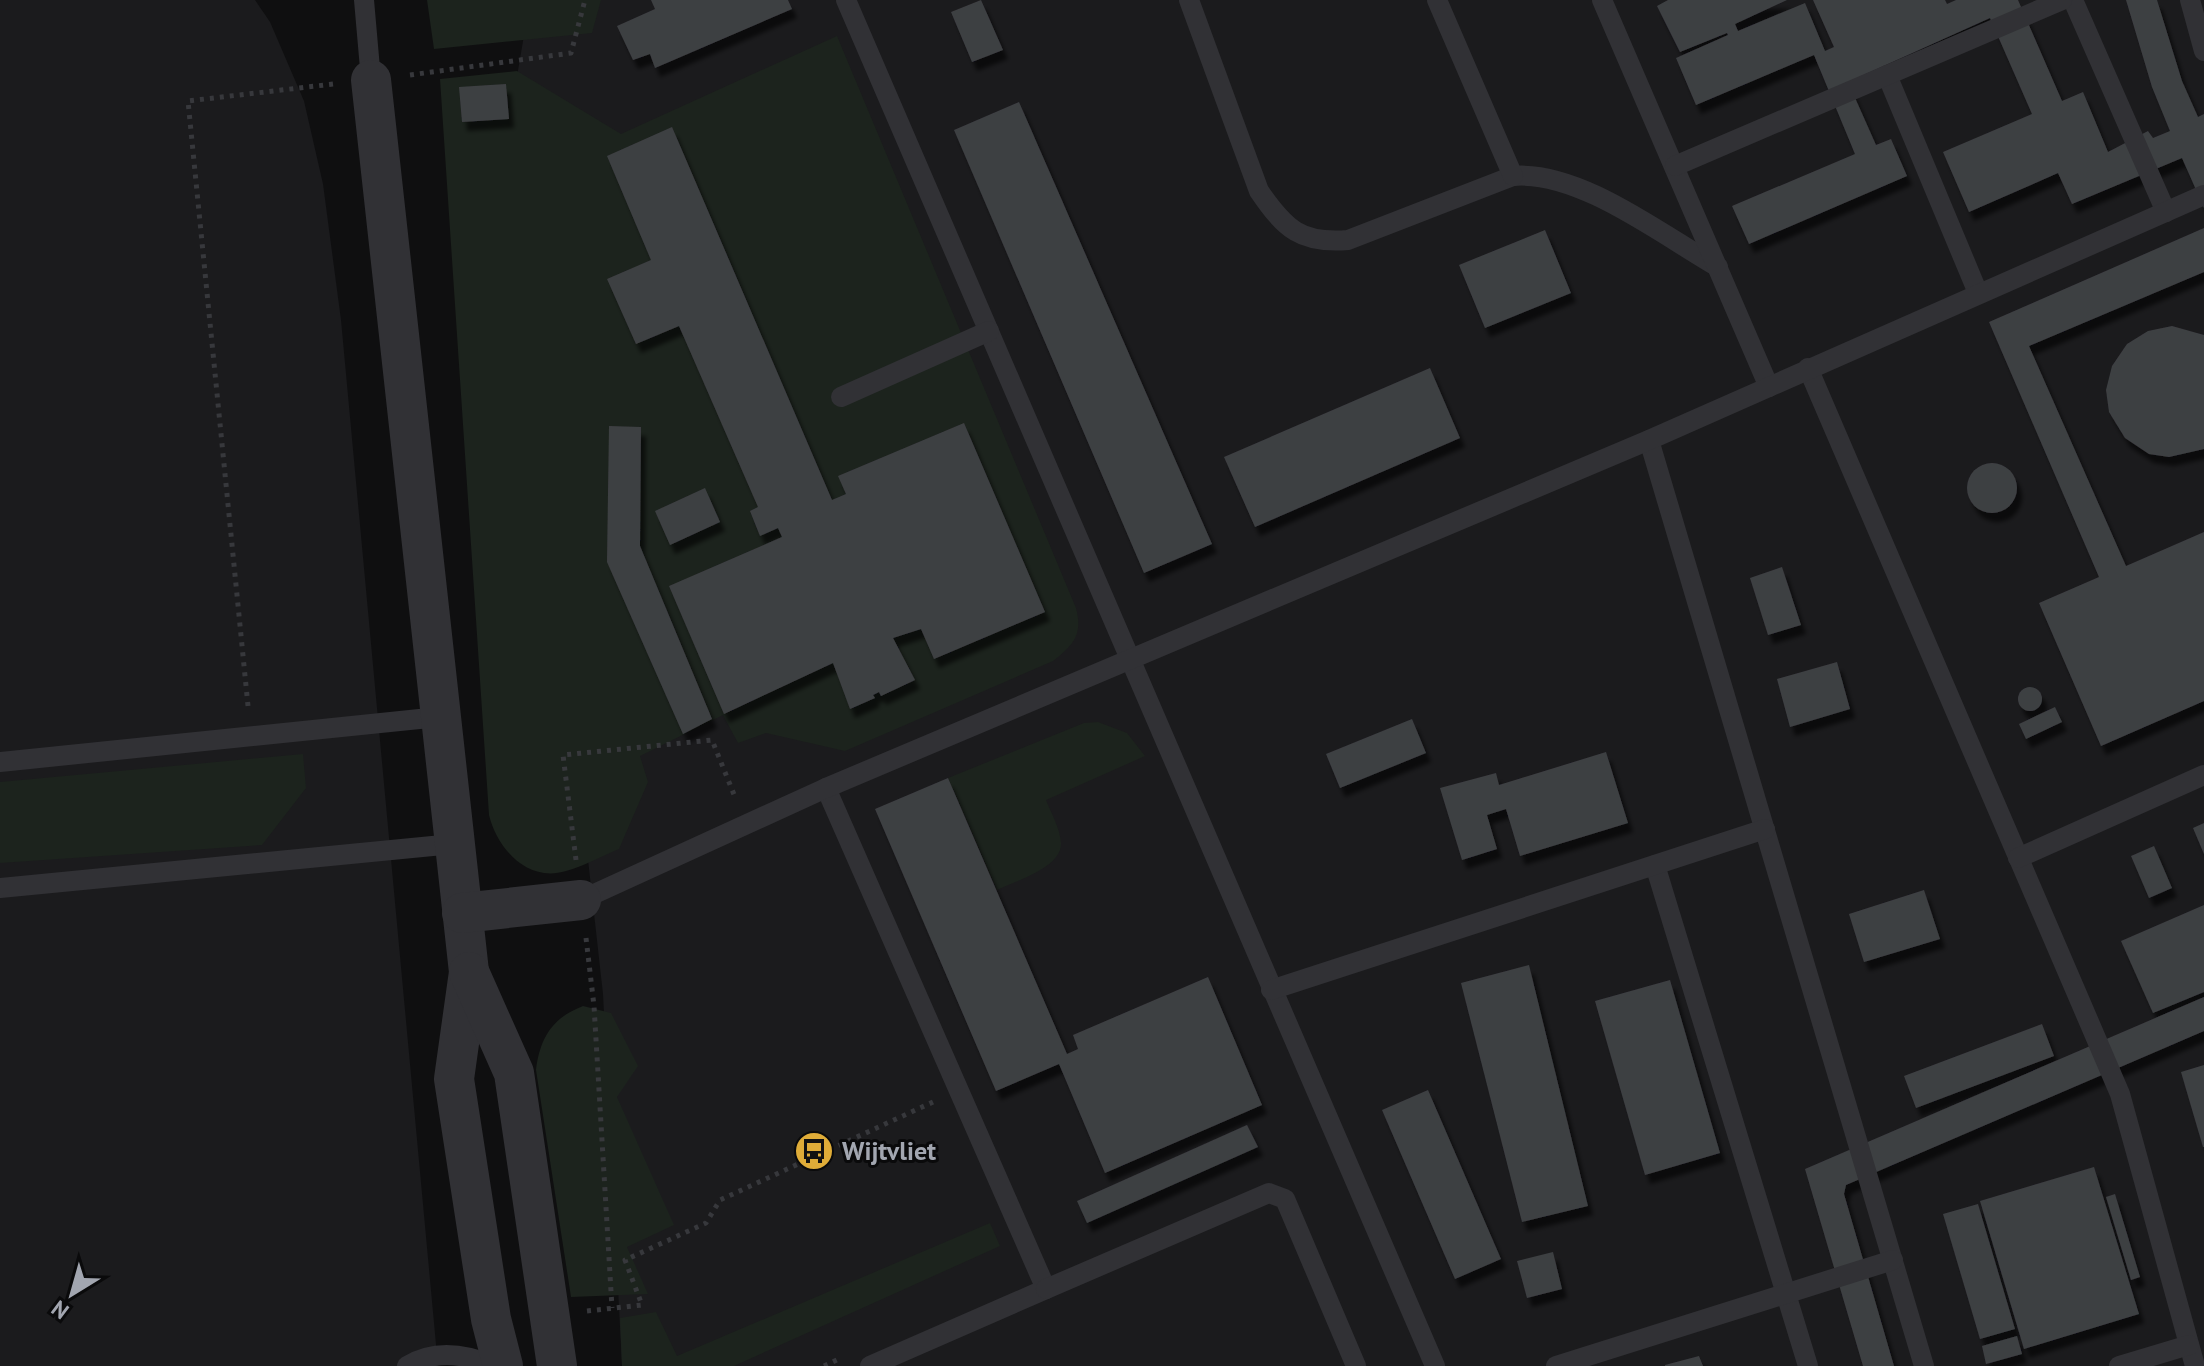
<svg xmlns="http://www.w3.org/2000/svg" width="2204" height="1366" font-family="'PT Sans',sans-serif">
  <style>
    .built { fill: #1b1b1d }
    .green { fill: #1c231d }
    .building { fill: #3e3f43; filter: url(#shadow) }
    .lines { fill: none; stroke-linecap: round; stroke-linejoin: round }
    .path { stroke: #37383c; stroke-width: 5; stroke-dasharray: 4 6; stroke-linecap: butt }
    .lane { stroke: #313135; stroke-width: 20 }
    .street { stroke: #313135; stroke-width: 40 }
    .labels { text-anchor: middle; stroke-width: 6; stroke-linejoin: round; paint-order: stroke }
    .poi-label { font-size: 26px; font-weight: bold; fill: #a2a6b0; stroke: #0a0a0b; text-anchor: start }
  </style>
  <defs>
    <filter id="shadow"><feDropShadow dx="5" dy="9" stdDeviation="2" flood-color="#0009"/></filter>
  </defs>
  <rect width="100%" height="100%" fill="#0f0f10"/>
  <g class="built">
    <polygon points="0,0 255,0 270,22 304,101 323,184 341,320 438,1366 0,1366"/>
    <polygon points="530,0 2204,0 2204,1366 622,1366 603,994 507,135"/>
  </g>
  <g class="green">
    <polygon points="427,0 601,0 592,33 434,49"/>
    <path d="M837,36L1076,608C1083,634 1074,645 1053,661L845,751L766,733L738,743L723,715L640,756L648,782L619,849C602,856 584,866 566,871C527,883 497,848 489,815L440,79L517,71L621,134Z"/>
    <path d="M1098,722L1127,733L1145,756L1046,800C1051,813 1060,828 1061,843C1062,868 1015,881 997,890L948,778L1084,723Z"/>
    <polygon points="303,754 306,788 262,845 0,863 0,782"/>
    <path d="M583,1006L611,1013L638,1066L617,1097L674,1225L627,1247L648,1294L571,1297L536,1070C540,1038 552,1018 583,1006Z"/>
    <polygon points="990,1223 1000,1246 734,1366 622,1366 620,1318 656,1312 677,1356"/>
  </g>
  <g class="building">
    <polygon points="651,0 788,0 792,9 655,68 650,54 633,60 617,26 655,9"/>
    <polygon points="981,0 1003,50 972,62 951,12"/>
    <polygon points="1668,0 1787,0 1735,24 1738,31 1805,3 1825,51 1834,47 1813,0 1945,0 1947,4 1956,0 2018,0 2062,101 2083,92 2108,152 2148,131 2153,138 2170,131 2152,87 2126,0 2157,0 2182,81 2198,117 2204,114 2204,208 2182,158 2072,204 2058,173 1969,212 1943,152 2032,114 1990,18 1848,82 1876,145 1891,139 1907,176 1749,244 1732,206 1855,154 1814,55 1696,105 1676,58 1728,35 1727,33 1680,52 1657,6"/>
    <polygon points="506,84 509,119 462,122 459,87"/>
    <polygon points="1019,102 1212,544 1144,573 954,130"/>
    <polygon points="672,127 832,500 846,494 838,476 964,423 1045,612 934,659 921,629 893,638 915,680 881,696 879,692 873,695 875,698 850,709 833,663 724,714 669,586 782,537 778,528 760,536 750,511 758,507 679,326 636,344 607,279 651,260 607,156"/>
    <polygon points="2204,228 2204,272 2029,346 2126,566 2204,532 2204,701 2101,746 2039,603 2099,577 1989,322"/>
    <polygon points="1545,230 1571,293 1485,328 1459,265"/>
    <polygon points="2172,326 2204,335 2204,449 2169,457 2149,454 2125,438 2109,412 2106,390 2112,366 2127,344 2148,331"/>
    <polygon points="1430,368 1460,438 1255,527 1224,457"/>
    <polygon points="609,426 641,427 640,546 712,719 683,734 607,562"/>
    <circle cx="1992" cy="488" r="25"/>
    <polygon points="705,488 720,522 670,545 655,511"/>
    <polygon points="1782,567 1801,625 1768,635 1750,578"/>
    <polygon points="1837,662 1850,709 1790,727 1777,679"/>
    <circle cx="2030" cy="699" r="12"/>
    <polygon points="2055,707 2062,722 2026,739 2019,724"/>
    <polygon points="1412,719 1426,753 1340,788 1326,754"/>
    <polygon points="1606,752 1628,823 1520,856 1506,809 1487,815 1497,849 1462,860 1440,788 1496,773 1499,785"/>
    <polygon points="948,778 1067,1054 1078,1049 1073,1035 1208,977 1262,1105 1105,1173 1059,1064 996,1091 875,809"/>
    <polygon points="2204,823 2204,854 2193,828"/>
    <polygon points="2154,846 2172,888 2149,898 2131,856"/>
    <polygon points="1924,890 1940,939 1864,962 1849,914"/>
    <polygon points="2204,905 2204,992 2153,1013 2121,941"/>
    <polygon points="1529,965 1588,1206 1522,1222 1461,983"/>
    <polygon points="1670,980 1720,1153 1645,1175 1595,1001"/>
    <polygon points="2204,997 2204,1031 1846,1185 1844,1194 1894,1366 1863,1366 1805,1169"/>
    <polygon points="2042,1024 2054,1056 1916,1108 1904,1076"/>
    <polygon points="2204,1065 2204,1147 2203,1147 2181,1072"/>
    <polygon points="1428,1090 1501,1259 1455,1279 1382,1110"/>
    <polygon points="1247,1125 1258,1147 1087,1223 1077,1201"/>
    <polygon points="2094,1167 2139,1314 2024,1349 1980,1201"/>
    <polygon points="2115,1194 2140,1277 2131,1280 2106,1197"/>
    <polygon points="1978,1204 2015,1329 1980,1339 1943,1214"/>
    <polygon points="1553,1252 1562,1289 1527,1298 1517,1261"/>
    <polygon points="2017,1336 2022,1354 1986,1364 1982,1346"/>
    <polygon points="1699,1356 1703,1366 1665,1366 1665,1365"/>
  </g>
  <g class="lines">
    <g class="path">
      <polyline points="410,75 571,53 585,0"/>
      <polyline points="248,706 188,101 333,84"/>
      <polyline points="576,860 563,755 712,740 735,797"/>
      <polyline points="586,938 594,1006 612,1308"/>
      <polyline points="587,1311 642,1305 625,1260 706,1223 720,1200 933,1102"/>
      <polyline points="824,1366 841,1358"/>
    </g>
    <g class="lane">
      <polyline points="364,0 371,80"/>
      <polyline points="846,0 1435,1366"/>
      <path d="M1189,0L1259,191C1285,229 1301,244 1348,240L1513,176C1579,170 1662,235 1718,267"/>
      <polyline points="1437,0 1513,176"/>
      <polyline points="1602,0 1769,387"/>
      <polyline points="2073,0 2166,212"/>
      <polyline points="2190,0 2204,51"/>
      <polyline points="1887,75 1978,293"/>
      <polyline points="1675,166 2062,0"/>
      <polyline points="1808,368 2120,1094 2195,1366"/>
      <polyline points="841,397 989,331"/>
      <polyline points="1649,440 1924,1366"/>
      <polyline points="0,762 439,717"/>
      <polyline points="826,788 1046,1289 870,1366"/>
      <polyline points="2018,858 2204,775"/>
      <polyline points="1655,865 1808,1366"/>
      <polyline points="0,888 453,844"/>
      <polyline points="581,900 826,788 1649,440 2204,195"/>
      <polyline points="1271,990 1765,829"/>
      <polyline points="1046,1289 1269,1193 1285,1199 1356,1366"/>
      <path d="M407,1366C435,1349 466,1354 494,1366"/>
      <polyline points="1556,1366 1893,1260"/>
      <polyline points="2119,1366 2189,1345"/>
    </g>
    <g class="street">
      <polyline points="371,80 469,972 454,1079 491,1319 503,1366"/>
      <polyline points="462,913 581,900"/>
      <polyline points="469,972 514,1073 557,1366"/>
    </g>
  </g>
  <defs>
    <symbol id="bus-disc" viewBox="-11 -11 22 22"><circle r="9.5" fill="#dfac38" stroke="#0a0a0b"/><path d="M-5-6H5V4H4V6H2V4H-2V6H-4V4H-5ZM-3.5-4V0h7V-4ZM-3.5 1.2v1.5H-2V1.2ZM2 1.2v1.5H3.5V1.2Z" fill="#111"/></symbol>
  </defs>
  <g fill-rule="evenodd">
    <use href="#bus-disc" x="792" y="1129" width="44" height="44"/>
  </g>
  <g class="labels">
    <g class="poi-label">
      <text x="842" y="1160">Wijtvliet</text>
    </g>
  </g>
  <g transform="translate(72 1294) rotate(217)" stroke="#0a0a0b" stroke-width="6" paint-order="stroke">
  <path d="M0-6L14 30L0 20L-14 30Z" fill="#a2a6b0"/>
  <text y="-12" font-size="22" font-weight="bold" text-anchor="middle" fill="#a2a6b0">N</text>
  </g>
</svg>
